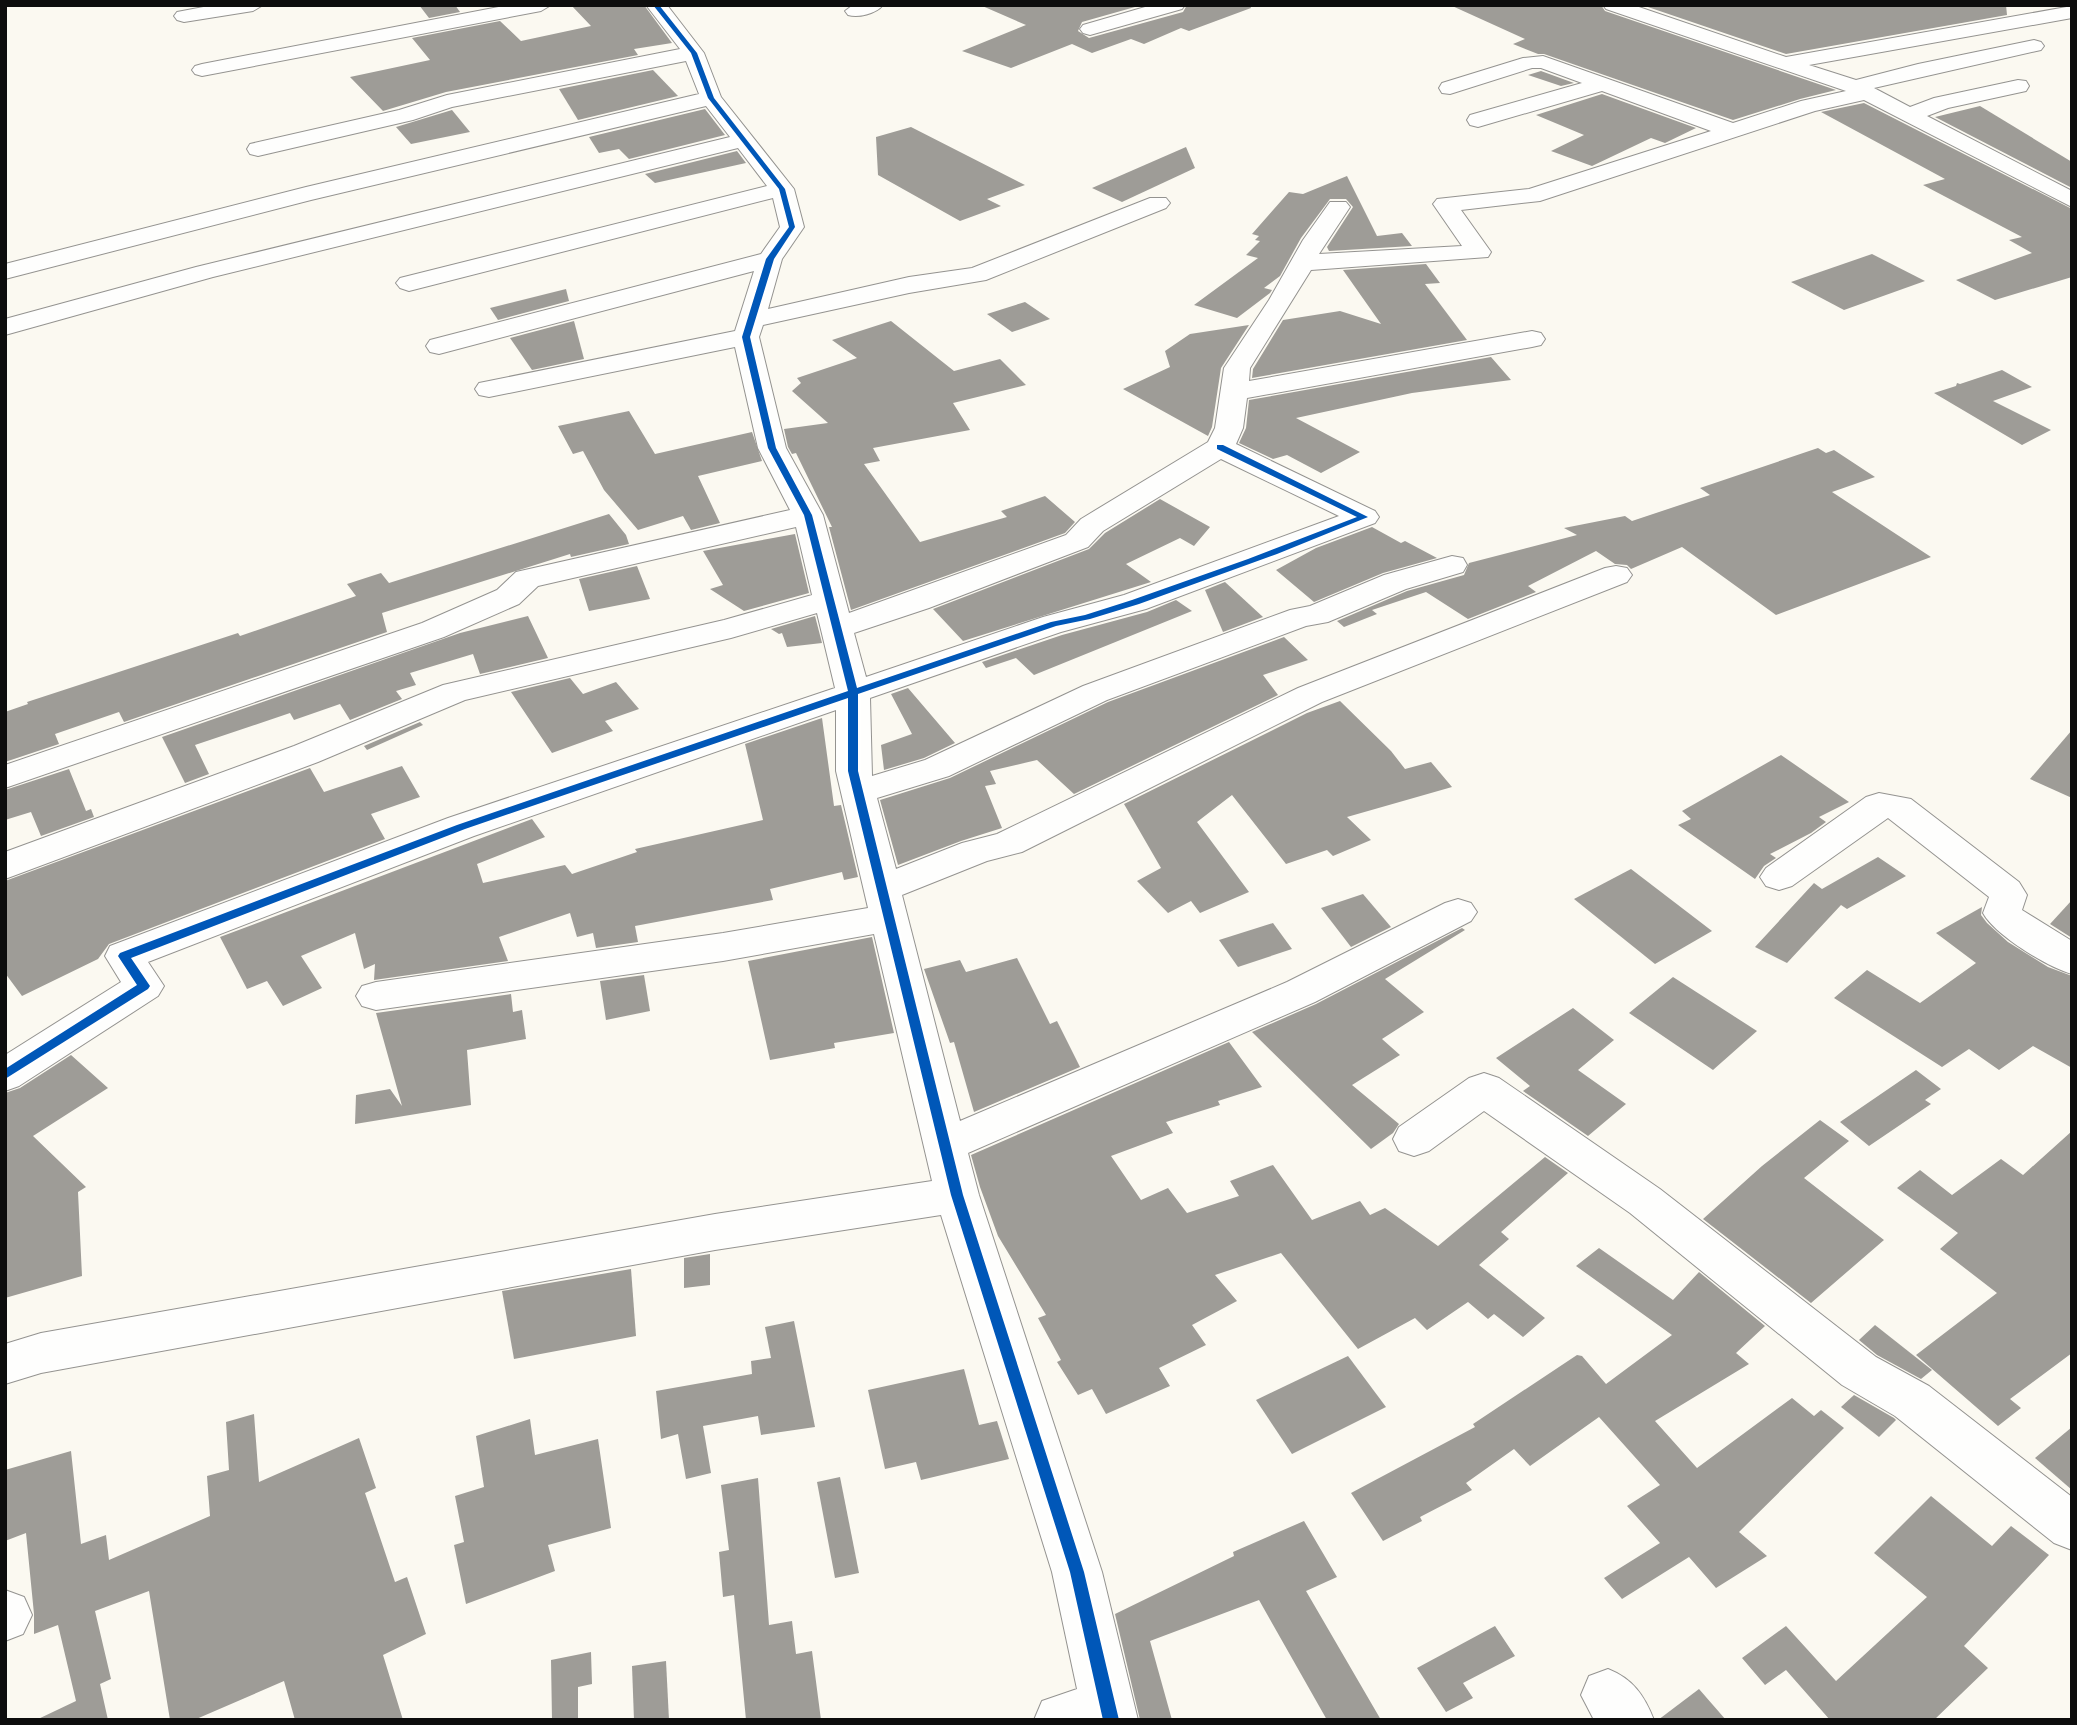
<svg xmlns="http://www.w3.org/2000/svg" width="2077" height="1725" font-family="'PT Serif',serif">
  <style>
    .building { fill: #9e9c97 }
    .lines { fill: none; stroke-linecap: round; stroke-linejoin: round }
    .minor-casing { stroke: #949390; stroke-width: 2 }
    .minor { fill: #fefefd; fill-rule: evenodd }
    .cycleway-casing { stroke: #fff; stroke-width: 5 }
    .cycleway { fill: #0057b8; fill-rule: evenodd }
  </style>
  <rect width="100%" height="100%" fill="#fbf9f1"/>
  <g class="building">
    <polygon points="419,5 455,5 460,12 429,18"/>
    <polygon points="571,5 644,5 672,43 634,49 638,55 446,92 383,111 350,77 430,60 412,38 500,21 521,41 591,26"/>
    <polygon points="980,5 1142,5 1082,22 1078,31 1089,38 1183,12 1187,5 1250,5 1251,8 1189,31 1181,28 1144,44 1131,39 1092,53 1072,44 1011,68 962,51 1026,25"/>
    <polygon points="1450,5 1601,5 1605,11 1836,90 1800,99 1733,120 1544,54 1538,54 1513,44 1525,39"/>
    <polygon points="1642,5 2006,5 2007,15 1786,54"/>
    <polygon points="653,70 678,96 578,120 559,89"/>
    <polygon points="1541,71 1574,83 1561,86 1528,75"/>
    <polygon points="1602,94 1696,128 1665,143 1651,138 1592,166 1551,151 1584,135 1536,115"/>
    <polygon points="1864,103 2072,209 2072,277 1995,300 1956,280 2032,253 2009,240 2022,237 1923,185 1945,179 1821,112"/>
    <polygon points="1980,106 2072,162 2072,188 1935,117"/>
    <polygon points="705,109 725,135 629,159 619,149 599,153 589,137"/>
    <polygon points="452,110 470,132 411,144 396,127"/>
    <polygon points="911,127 1025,185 987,199 1001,206 960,221 878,175 876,137"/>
    <polygon points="1186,147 1195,168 1122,202 1092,188"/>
    <polygon points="737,151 746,163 655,183 645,174"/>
    <polygon points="1347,176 1377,236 1402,233 1412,246 1329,251 1327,247 1353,207 1346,199 1330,199 1301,238 1280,276 1264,288 1272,290 1270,293 1237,318 1194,305 1258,258 1246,255 1260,241 1255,240 1259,236 1252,234 1289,192 1303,194"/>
    <polygon points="1872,254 1925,281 1844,310 1791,282"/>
    <polygon points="1426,264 1440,283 1425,284 1467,340 1252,378 1253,369 1283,320 1340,311 1381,324 1343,270"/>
    <polygon points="566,289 569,301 498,320 490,308"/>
    <polygon points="1025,302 1050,319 1012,332 987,314"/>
    <polygon points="574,321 584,359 532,370 510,338"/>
    <polygon points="891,321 954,371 1000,359 1026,385 953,403 970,430 873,448 880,461 864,464 920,542 1007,517 1001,511 1045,496 1075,522 1065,533 851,610 829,527 832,527 796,453 792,454 788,447 784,429 828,423 792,391 801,383 797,378 857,358 832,340"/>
    <polygon points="1249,325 1221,368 1212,427 1208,436 1123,389 1170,367 1165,351 1190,334"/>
    <polygon points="1491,357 1511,380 1412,393 1296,418 1360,452 1321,473 1287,455 1273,459 1239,443 1246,428 1249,400"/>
    <polygon points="2002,370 2032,387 1993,401 2051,430 2022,445 1934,393 1956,386 1957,383 1960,384"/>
    <polygon points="629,411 655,454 752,432 762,461 698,476 720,523 691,530 683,516 638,530 604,490 583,451 573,454 558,426"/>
    <polygon points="1818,448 1826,453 1834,450 1875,477 1832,492 1931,557 1776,615 1682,547 1631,569 1627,565 1615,564 1596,551 1528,586 1536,592 1468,619 1426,592 1372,610 1377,614 1344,627 1337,621 1407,591 1464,575 1469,563 1577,535 1564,528 1625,516 1632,521 1710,495 1700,488"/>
    <polygon points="1160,499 1210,527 1194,546 1180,538 1126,564 1151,582 963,641 933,609 1089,549 1105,533"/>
    <polygon points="609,514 626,535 629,544 571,557 570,554 382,613 387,632 124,722 119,712 55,734 59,744 5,762 5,712 28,704 27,702 238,633 240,636 356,596 347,584 381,573 389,583"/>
    <polygon points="1372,527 1401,543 1405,541 1437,558 1383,573 1314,602 1276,570 1316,548"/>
    <polygon points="795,534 809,593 744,611 710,589 723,585 703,551"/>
    <polygon points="637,566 650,599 589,611 579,579"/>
    <polygon points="1225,582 1263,617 1223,632 1205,590"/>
    <polygon points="1176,600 1192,611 1034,675 1016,658 986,668 982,662 1062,635 1147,612"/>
    <polygon points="528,616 548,658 480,674 473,654 410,673 416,685 396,691 402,699 350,720 340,704 294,720 290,713 195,745 209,774 185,783 162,737 460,633"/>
    <polygon points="815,616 822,643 787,647 782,633 779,634 771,629"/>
    <polygon points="1284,637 1308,660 1263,675 1278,695 1074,794 1037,760 990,771 996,784 985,786 1002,828 961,841 898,865 880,800 950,778 1108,702"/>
    <polygon points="570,678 583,694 616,682 639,709 605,721 613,731 552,753 511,692"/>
    <polygon points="908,688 955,743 924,758 884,770 881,745 912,734 891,694"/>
    <polygon points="1340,701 1391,751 1405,769 1431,762 1452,787 1347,817 1371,840 1333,856 1327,850 1286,864 1232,795 1197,822 1249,892 1200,913 1191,901 1168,913 1137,881 1161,868 1124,804 1307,713"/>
    <polygon points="822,718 834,806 841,805 858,877 844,880 842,872 770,889 773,900 635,926 638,942 596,948 593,933 577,937 570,913 499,937 508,961 374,980 375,964 364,969 355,933 301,956 322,988 283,1006 267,981 247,989 220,937 532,819 545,837 477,864 483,883 565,865 572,874 637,852 635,849 763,820 745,744"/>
    <polygon points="420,722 423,725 367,750 364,746"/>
    <polygon points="2072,730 2072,798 2030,779"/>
    <polygon points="1781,755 1849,802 1819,817 1826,822 1811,833 1770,854 1776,858 1764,866 1755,879 1678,825 1691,819 1682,811"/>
    <polygon points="402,766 420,797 371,814 385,839 109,944 98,959 22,996 5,973 5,881 310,768 324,792"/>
    <polygon points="69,769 86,811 91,809 94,817 41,836 31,812 5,820 5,790"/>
    <polygon points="1878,857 1906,876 1847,909 1841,905 1787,963 1755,947 1814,883 1822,889"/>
    <polygon points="1631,869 1712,931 1655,964 1574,899"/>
    <polygon points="1363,894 1391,927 1351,947 1321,908"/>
    <polygon points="2072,900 2072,938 2050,924"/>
    <polygon points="1982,907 1981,915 1987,923 2008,942 2048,967 2072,976 2072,1068 2033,1046 1999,1070 1969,1049 1942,1067 1834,998 1867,970 1920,1003 1976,963 1936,933"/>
    <polygon points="1273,923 1292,949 1238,967 1219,940"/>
    <polygon points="1462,928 1465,930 1385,979 1424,1012 1382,1039 1400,1055 1352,1085 1399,1124 1393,1133 1371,1149 1252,1032 1316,1004"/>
    <polygon points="872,937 894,1033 834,1043 835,1048 770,1060 748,961"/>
    <polygon points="1017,958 1050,1024 1057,1021 1080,1067 974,1112 954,1042 950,1043 924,969 960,960 966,972"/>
    <polygon points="644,975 650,1011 606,1020 600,981"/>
    <polygon points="1673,977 1757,1031 1713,1070 1629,1013"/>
    <polygon points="511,994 513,1012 522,1010 526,1039 467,1050 471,1105 355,1124 356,1095 390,1089 402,1106 376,1013"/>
    <polygon points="1573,1008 1614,1040 1578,1070 1626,1104 1588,1136 1523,1091 1530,1086 1496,1058"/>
    <polygon points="1229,1042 1262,1087 1218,1101 1220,1105 1166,1122 1173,1133 1111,1156 1141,1200 1168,1188 1187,1213 1239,1196 1230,1181 1273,1165 1312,1220 1360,1201 1370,1215 1385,1208 1438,1246 1545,1157 1568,1173 1501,1232 1509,1239 1479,1265 1545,1318 1523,1337 1494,1314 1488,1319 1468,1302 1427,1330 1415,1318 1358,1349 1281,1253 1215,1275 1237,1301 1192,1325 1206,1345 1159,1368 1170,1386 1106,1414 1092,1389 1078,1395 1057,1362 1061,1360 1038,1318 1046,1315 998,1236 980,1187 971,1155"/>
    <polygon points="71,1055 108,1088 33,1136 86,1187 78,1192 82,1276 5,1298 5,1093 20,1088"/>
    <polygon points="1916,1070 1941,1089 1925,1100 1931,1104 1869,1146 1840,1122"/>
    <polygon points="1820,1120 1849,1141 1804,1178 1884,1240 1811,1303 1703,1219 1762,1166"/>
    <polygon points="2072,1131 2072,1353 2010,1399 2021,1408 1998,1426 1916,1355 1997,1293 1940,1249 1958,1233 1897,1188 1920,1170 1952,1195 2001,1159 2023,1175"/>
    <polygon points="1599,1248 1673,1300 1699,1272 1765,1326 1736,1353 1749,1364 1655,1421 1697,1468 1792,1398 1814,1416 1821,1410 1844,1428 1739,1532 1767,1556 1716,1588 1689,1557 1622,1599 1604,1578 1660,1543 1627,1506 1660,1485 1599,1417 1530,1466 1514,1449 1466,1483 1472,1490 1420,1517 1422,1521 1383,1541 1351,1493 1475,1427 1473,1424 1577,1355 1582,1356 1606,1384 1672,1335 1576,1266"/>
    <polygon points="710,1254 710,1285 684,1288 684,1258"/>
    <polygon points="631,1269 636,1336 514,1359 502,1291"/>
    <polygon points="794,1321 815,1427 761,1435 758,1416 703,1426 711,1473 686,1479 678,1434 661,1439 656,1391 752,1374 751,1361 771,1358 765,1327"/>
    <polygon points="1875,1325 1932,1370 1921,1379 1877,1355 1859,1340"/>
    <polygon points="1348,1356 1386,1407 1292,1454 1256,1400"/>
    <polygon points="964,1369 979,1425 997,1421 1009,1459 921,1480 916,1462 885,1469 868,1390"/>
    <polygon points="1854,1395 1894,1418 1896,1420 1879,1437 1841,1407"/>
    <polygon points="254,1414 259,1482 359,1438 376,1488 365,1493 395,1582 407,1577 426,1634 383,1655 403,1720 295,1720 284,1681 194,1720 170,1720 149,1591 95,1611 111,1679 100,1684 108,1720 36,1720 76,1701 58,1625 34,1634 34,1614 26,1533 5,1541 5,1470 71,1451 81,1544 106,1535 109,1560 210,1516 207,1476 229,1470 226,1422"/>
    <polygon points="530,1419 535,1455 598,1439 611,1528 548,1545 555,1571 466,1604 454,1545 464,1542 455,1496 484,1487 476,1436"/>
    <polygon points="2072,1427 2072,1490 2035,1458"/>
    <polygon points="840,1477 859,1573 835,1578 817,1482"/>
    <polygon points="758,1478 769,1625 792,1621 796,1654 812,1651 821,1720 746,1720 734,1595 723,1597 719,1552 729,1550 721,1485"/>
    <polygon points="1931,1496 1992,1546 2011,1526 2049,1555 1964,1646 1988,1668 1934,1720 1830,1720 1786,1670 1765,1685 1742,1658 1786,1626 1836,1681 1927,1597 1874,1553"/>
    <polygon points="1304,1521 1337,1577 1306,1591 1381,1720 1327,1720 1259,1600 1150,1641 1172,1720 1140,1720 1115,1614 1234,1556 1233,1552"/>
    <polygon points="1495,1626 1515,1656 1463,1683 1473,1698 1446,1712 1417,1668"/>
    <polygon points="591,1652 592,1684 578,1687 578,1720 552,1720 551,1660"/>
    <polygon points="666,1661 669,1720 634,1720 632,1666"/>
    <polygon points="1699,1689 1726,1720 1658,1720"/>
  </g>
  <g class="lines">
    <defs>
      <g id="minor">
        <polygon points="214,5 263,5 253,11 184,22 177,20 174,16 177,12"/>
        <polygon points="509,5 551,5 541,11 202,76 195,74 192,70 195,66 202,64"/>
        <path d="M646,5H667L704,53L721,97L794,189L804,227L782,259L768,309L909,277L972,268L1150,198H1166L1170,203L1166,208L986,280L909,293L763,325L759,337L786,448L823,515L849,613L1066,535L1081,519L1208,442L1215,428L1224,368L1269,300L1303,240L1330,202H1346L1350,207L1319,254L1462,246L1433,204L1437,199L1529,189L1711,131L1602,91L1478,127L1470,125L1467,120L1470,115L1582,83L1541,68H1532L1450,94L1442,93L1439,88L1442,83L1523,58L1543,56L1733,123L1801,101L1846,91L1606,9L1603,5H1633L1786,57L2072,6V18L1809,65L1856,80L1918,64L2034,40L2041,42L2044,46L2041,50L1874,88L1910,107L1934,98L2018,80L2026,81L2029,86L2026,91L1948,108L1927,116L2072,191V207L1864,100L1815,111L1540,201L1461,210L1491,252L1488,257L1311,270L1250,368L1249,381L1532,331L1541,333L1545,339L1541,345L1532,347L1247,398L1243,428L1236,444L1375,511L1379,517L1375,523L1146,609L1061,632L870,698L872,776L925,760L1083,686L1290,610L1310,606L1384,575L1452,556L1463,558L1467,565L1463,572L1406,589L1328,622L1306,626L1107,700L949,776L877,798L896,869L962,843L997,834L1298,688L1605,568L1616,566L1627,568L1632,575L1627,582L1322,702L1022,852L987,861L902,895L960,1121L1287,982L1445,903L1458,899L1471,903L1477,912L1471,921L1315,1002L968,1153L979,1195L1102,1572L1138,1720H1034L1042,1701L1077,1689L1052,1572L941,1215L715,1250L41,1373L5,1384V1344L41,1333L715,1214L932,1181L874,934L723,961L376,1010L362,1006L356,996L362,986L376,982L723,933L868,908L836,771V710L474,836L148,962L164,986L158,996L19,1086L5,1091V1055L121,982L105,956L110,946L448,818L835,688L817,613L731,638L465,700L318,762L5,879V852L294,746L443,685L724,620L812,595L796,527L538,586L519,604L444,637L5,788V765L422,623L497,590L516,572L790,510L758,448L735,347L489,397L479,395L475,389L479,383L489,381L735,331L754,271L439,354L430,352L426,346L430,340L761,254L780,227L773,198L409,291L400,288L396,283L400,278L767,186L738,148L213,277L5,335V319L196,267L730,137L706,106L311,200L5,279V264L306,187L699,94L686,61L452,107L413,120L258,156L250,154L247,149L250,144L399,110L447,95L680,49ZM1221,459L1339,516L1124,595L1043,617L866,677L854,633L929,608L1088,547L1103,531Z"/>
        <path d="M853,5H883C876,14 858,18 848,15L845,11Z"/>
        <polygon points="1152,5 1185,5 1182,9 1090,35 1083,33 1080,29 1083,25"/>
        <path d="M1879,793L1911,799L2019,882L2027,895L2022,910L2072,941V974C2047,967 1995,935 1983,913L1989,897L1888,818L1792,886L1779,890L1766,886L1760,877L1766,868L1866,797Z"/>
        <polygon points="1484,1073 1499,1078 1660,1189 1876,1357 1929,1386 2072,1497 2072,1550 2054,1543 1895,1416 1842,1385 1630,1213 1484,1111 1429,1151 1414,1156 1399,1151 1393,1139 1399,1127 1469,1078"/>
        <polygon points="5,1590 24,1597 32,1615 23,1634 5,1641"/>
        <path d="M1608,1669C1633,1679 1644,1695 1654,1720H1594L1581,1695L1589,1676Z"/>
      </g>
    </defs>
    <use href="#minor" class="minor-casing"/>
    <use href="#minor" class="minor"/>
    <defs>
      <polygon id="cycleway" points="653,5 659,5 697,53 714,98 785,189 795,227 774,259 750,337 776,448 812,515 857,688 1051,622 1085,615 1132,600 1248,559 1357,517 1217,449 1217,445 1223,445 1368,517 1277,554 1139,604 1090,619 1056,626 858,694 858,771 963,1195 1084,1572 1119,1720 1103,1720 1070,1572 951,1195 848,771 848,698 465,829 131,958 150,986 148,989 5,1079 5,1069 137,985 118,956 120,953 457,825 848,691 804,515 768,448 742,337 766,259 789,227 779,189 708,98 691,53"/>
    </defs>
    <use href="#cycleway" class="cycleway-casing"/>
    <use href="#cycleway" class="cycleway"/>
  </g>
  <rect width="2077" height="1725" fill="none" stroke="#0d0d0d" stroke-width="14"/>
</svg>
